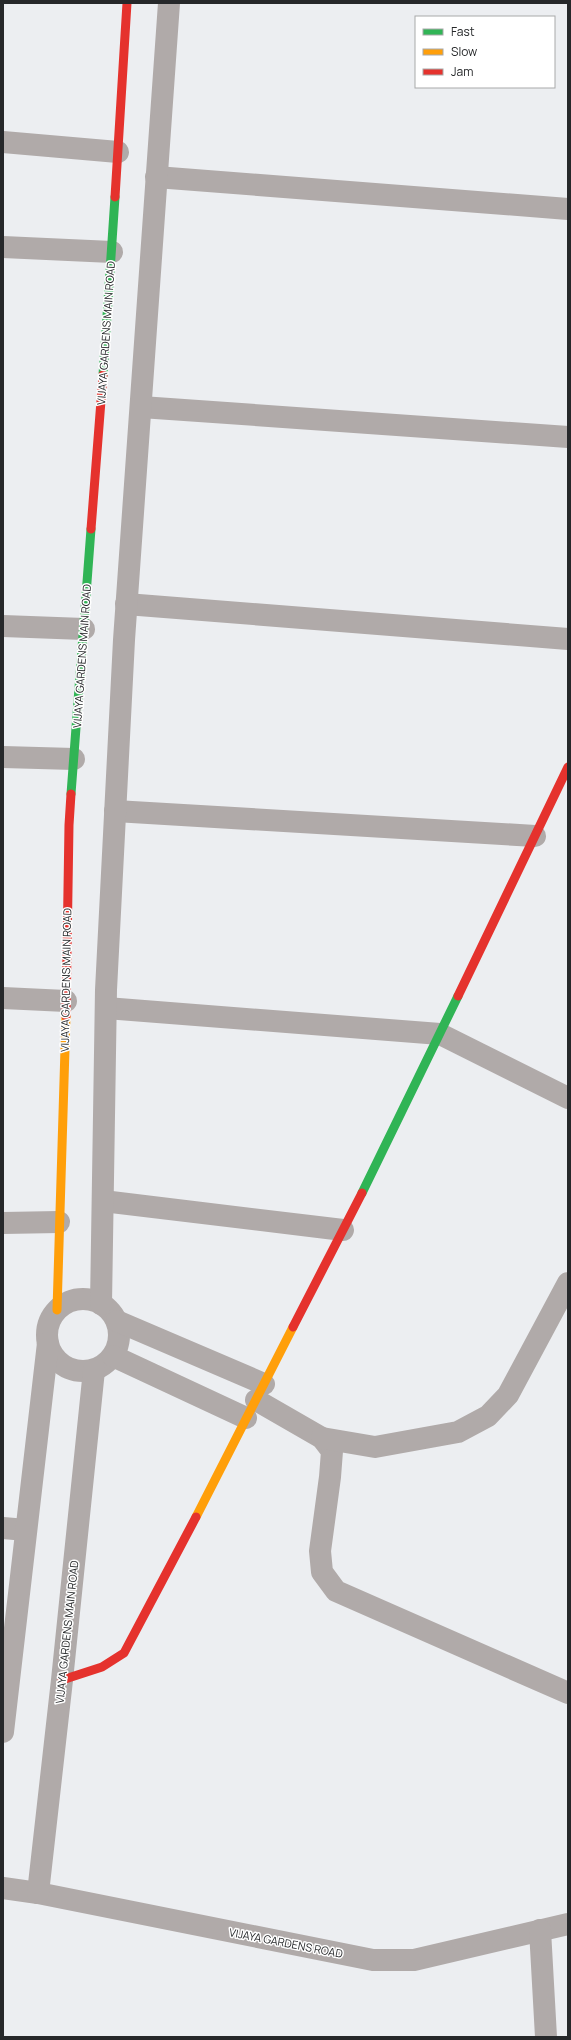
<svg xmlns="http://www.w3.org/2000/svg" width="571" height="2040" font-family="Manrope,sans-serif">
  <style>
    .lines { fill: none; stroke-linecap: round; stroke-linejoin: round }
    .street { stroke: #b0aaa9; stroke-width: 22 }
    .fast { stroke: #30b455; stroke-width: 9 }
    .slow { stroke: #ff9f0a; stroke-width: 9 }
    .jam { stroke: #e5322d; stroke-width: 9 }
    .labels { text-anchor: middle; stroke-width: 3; stroke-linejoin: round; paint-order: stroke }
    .street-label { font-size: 11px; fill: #26282a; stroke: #fff }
  </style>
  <rect width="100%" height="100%" fill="#eceef1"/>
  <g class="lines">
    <g class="street">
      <polyline points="3,142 118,152"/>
      <polyline points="156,177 568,209"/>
      <polyline points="3,247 112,252"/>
      <polyline points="141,407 568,437"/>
      <polyline points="126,604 568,639"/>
      <polyline points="3,626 84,629"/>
      <polyline points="3,757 74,759"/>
      <polyline points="115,811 535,836"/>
      <polyline points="3,998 66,1001"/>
      <polyline points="106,1008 440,1034 568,1098"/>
      <polyline points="103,1201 343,1230"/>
      <polyline points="3,1223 59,1222"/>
      <circle cx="83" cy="1335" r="36"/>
      <polyline points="101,1304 106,990 124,640 169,3"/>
      <polyline points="117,1321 264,1384"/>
      <polyline points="113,1356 246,1418"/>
      <polyline points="256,1400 322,1438 332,1451 330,1477 320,1551 322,1572 336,1591 568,1693"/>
      <polyline points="322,1438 375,1447 458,1432 488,1416 508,1395 568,1283"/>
      <polyline points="3,1528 26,1530"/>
      <polyline points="3,1732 48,1343"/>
      <polyline points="3,1888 38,1893 373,1960 414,1960 568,1924"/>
      <polyline points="38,1893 62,1680 94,1370"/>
      <polyline points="540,1930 546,2037"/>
    </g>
    <g class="fast">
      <polyline points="103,375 115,197"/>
      <polyline points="71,794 91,529"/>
      <polyline points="362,1193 458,996"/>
    </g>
    <g class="slow">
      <polyline points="57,1310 66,1016"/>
      <polyline points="196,1517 293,1327"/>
    </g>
    <g class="jam">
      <polyline points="115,197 127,3"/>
      <polyline points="91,529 103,375"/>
      <polyline points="458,996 568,767"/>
      <polyline points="66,1016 69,825 71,794"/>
      <polyline points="293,1327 362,1193"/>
      <polyline points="62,1680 102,1667 124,1653 196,1517"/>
    </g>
  </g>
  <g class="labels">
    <g class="street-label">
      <text transform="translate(106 333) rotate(-86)" y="4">VIJAYA GARDENS MAIN ROAD</text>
      <text transform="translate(82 656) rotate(-86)" y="4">VIJAYA GARDENS MAIN ROAD</text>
      <text transform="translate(66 980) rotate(-89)" y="4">VIJAYA GARDENS MAIN ROAD</text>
      <text transform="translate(67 1632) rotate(-84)" y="4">VIJAYA GARDENS MAIN ROAD</text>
      <text transform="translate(286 1943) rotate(11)" y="4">VIJAYA GARDENS ROAD</text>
    </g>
  </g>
  <rect width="571" height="2040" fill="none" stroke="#26282a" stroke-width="8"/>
  <rect x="415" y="16" width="140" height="72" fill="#ffffff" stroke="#a8a9aa"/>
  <rect x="423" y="29" width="20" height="6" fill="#30b455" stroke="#a8a9aa"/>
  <text x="451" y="36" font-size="12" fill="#26282a">Fast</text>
  <rect x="423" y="49" width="20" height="6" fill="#ff9f0a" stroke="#a8a9aa"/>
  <text x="451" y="56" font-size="12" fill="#26282a">Slow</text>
  <rect x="423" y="69" width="20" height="6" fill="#e5322d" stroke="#a8a9aa"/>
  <text x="451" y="76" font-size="12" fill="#26282a">Jam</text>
</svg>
